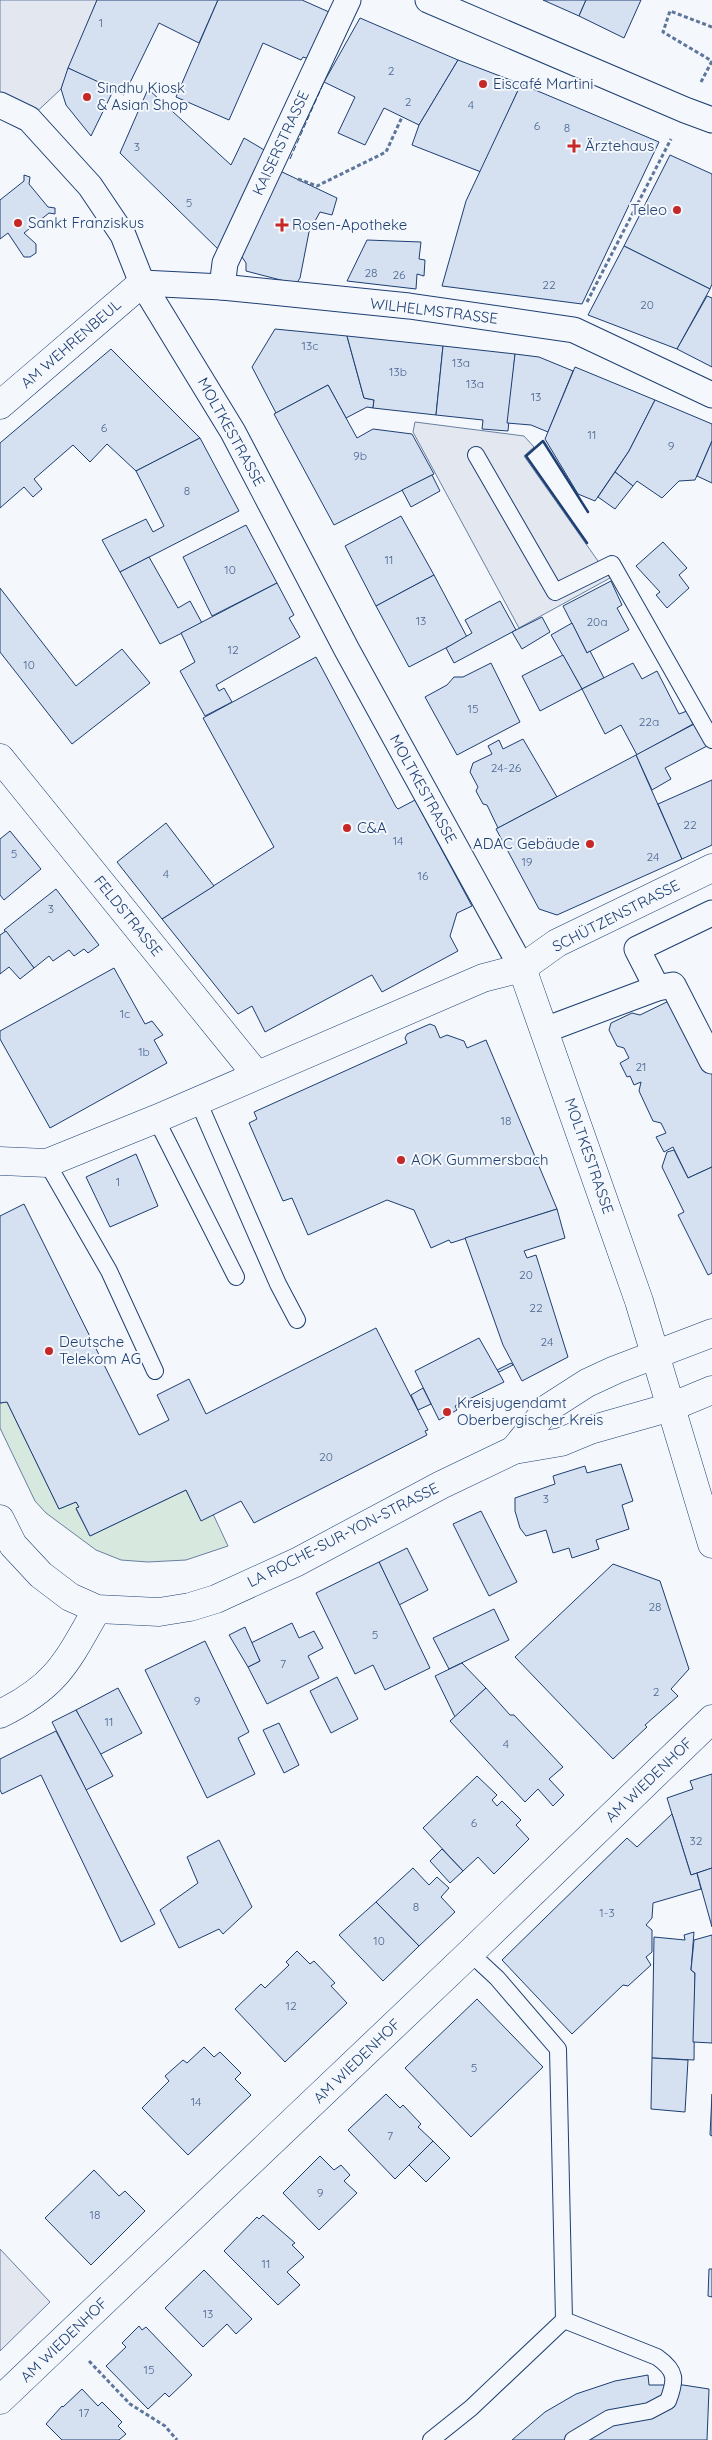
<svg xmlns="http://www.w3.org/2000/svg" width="712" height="2440" font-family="Quicksand,sans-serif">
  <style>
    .green { fill: #d7e8df; stroke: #687fa3 }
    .parking { fill: #e3e8f0; stroke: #687fa3 }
    .building { fill: #d5e0f0; stroke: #1d3f73 }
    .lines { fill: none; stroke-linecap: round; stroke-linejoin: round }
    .service-casing { stroke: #1d3f73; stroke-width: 18 }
    .pedestrian-casing { stroke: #1d3f73; stroke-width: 27 }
    .minor-casing { stroke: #1d3f73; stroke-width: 29 }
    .tertiary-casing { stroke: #1d3f73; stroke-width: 29 }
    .path { stroke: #5e769c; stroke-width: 3; stroke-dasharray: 4 2.5; stroke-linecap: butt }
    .service { stroke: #f4f7fb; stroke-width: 16 }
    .pedestrian { stroke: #f4f7fb; stroke-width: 25 }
    .minor { stroke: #f4f7fb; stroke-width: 28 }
    .tertiary { stroke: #f4f7fb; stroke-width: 28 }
    .fence { stroke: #1d3f73; stroke-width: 1; stroke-dasharray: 6 2.5; stroke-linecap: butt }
    .wall { stroke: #1d3f73; stroke-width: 2.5 }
    .poi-dot { fill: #c62828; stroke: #f4f7fb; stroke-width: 2 }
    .labels { text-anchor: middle; stroke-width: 4; stroke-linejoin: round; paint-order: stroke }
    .number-label { font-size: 12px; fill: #4b6792 }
    .poi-label { font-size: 15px; fill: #1d3f73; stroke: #f4f7fb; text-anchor: start }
    .street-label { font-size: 15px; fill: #1d3f73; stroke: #f4f7fb }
  </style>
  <rect width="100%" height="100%" fill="#f4f7fb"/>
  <polygon class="green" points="7,1402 59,1509 76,1502 79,1507 76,1509 90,1536 186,1490 201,1520 213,1514 228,1546 186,1560 148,1562 121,1560 96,1550 46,1513 35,1501 0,1428 0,1403"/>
  <g class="parking">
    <polygon points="0,0 97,0 61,89 29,119 0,105"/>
    <polygon points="415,422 524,436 534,447 524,456 610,578 519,628 413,432"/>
    <polygon points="0,2249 50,2302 0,2351"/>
  </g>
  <g class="building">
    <polygon points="97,0 218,0 199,43 159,23 124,95 68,68"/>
    <polygon points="218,0 302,0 329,12 309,59 303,57 301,60 263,43 229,120 176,97"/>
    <polygon points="543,0 586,0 579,16"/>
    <polygon points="586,0 641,0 624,38 579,16"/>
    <polygon points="360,18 458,60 419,125 384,108 365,145 338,133 355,97 324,82"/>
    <polygon points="458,60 521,84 481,172 412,145 419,125"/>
    <polygon points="68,68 114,89 91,136 66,105 61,89"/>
    <polygon points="521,84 659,142 582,304 442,286 466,201"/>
    <polygon points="148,89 231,165 244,138 266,151 222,253 120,153"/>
    <polygon points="670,155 712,174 712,284 710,289 624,246"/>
    <polygon points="280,171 337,198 332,215 320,212 309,232 300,278 296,284 246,271 246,263 242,257 254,216"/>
    <polygon points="24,175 30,177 29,184 48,207 55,208 55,214 49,213 24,233 36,244 36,253 30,257 24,257 8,233 0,239 0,200 24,181"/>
    <polygon points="367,240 421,242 419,259 425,260 424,276 417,274 416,289 347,281"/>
    <polygon points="624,246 710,289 677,349 588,315"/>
    <polygon points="707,296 712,298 712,367 677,349"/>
    <polygon points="275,329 347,336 364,398 374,400 373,408 367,407 346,418 328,385 276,413 252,367"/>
    <polygon points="347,336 443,346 436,415 373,408 374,400 364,398"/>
    <polygon points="443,346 515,354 508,431 482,429 483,420 436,415"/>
    <polygon points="111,349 200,438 136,471 107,444 90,462 73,445 34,479 42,489 33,497 24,487 0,508 0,443"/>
    <polygon points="515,354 539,357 573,371 548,432 531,425 507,423"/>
    <polygon points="575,367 655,400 629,451 595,501 578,494 545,439"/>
    <polygon points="328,385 357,438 373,429 412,434 434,474 334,525 274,414"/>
    <polygon points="655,400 712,424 712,441 695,480 679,481 662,498 637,481 633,486 615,472 629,451"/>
    <polygon points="200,438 239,511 120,572 102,540 146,519 153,532 164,526 136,471"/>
    <polygon points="712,441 712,483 697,476"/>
    <polygon points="615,472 633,486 615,509 598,497"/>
    <polygon points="432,475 440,491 411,507 402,490"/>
    <polygon points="401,516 434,575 376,606 345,546"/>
    <polygon points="246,525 277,583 212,616 183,557"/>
    <polygon points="663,542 687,568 679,575 689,588 667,608 656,595 660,592 636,566"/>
    <polygon points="149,557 178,608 190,601 202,623 160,644 120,572"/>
    <polygon points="434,575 467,637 409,667 376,606"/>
    <polygon points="611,581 622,605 617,608 629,630 587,653 563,606"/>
    <polygon points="277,583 294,615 289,618 300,637 216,685 219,691 224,688 232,702 205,716 180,671 195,662 181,633"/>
    <polygon points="0,588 76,686 122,649 150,683 72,744 0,652"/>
    <polygon points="500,601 516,630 454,663 446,648 472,633 465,620"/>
    <polygon points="542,617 550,632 522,649 512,632"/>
    <polygon points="572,623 587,653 590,651 604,678 582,689 551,635"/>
    <polygon points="563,655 582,689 540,711 522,676"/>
    <polygon points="316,657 396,807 398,809 415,800 472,906 457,913 450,936 458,951 382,992 372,975 368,977 265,1032 252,1006 238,1014 162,919 274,847 203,718"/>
    <polygon points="491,663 520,722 457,755 425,697 447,685 454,677 463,677"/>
    <polygon points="633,663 642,679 657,671 679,714 687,711 693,724 637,755 621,725 605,734 582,689"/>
    <polygon points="696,723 707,746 665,768 671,779 652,790 636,755"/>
    <polygon points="523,739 557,797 498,828 487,805 483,804 476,791 478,787 470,772 473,763 492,754 488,746 499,740 503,749"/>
    <polygon points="636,755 682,859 557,915 539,909 496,829"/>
    <polygon points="712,780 712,845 682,859 658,804"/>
    <polygon points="166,823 214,886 162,919 117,862"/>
    <polygon points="10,831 41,869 4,900 0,895 0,839"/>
    <polygon points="56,889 99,945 88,953 84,949 74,956 69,950 53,961 49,956 34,968 4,930"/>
    <polygon points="6,931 34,968 20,979 9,967 0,974 0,935"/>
    <polygon points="114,968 145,1024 152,1021 163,1035 154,1040 167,1063 50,1128 0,1039 0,1031"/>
    <polygon points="675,998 712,1073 712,1167 688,1178 673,1147 664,1152 656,1137 666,1133 661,1123 653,1121 639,1091 641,1082 634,1085 630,1076 627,1077 620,1063 629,1058 624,1048 617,1046 609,1030 611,1023 632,1013 640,1015"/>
    <polygon points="430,1024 435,1026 440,1038 447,1035 464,1041 467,1048 486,1040 557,1209 451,1243 449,1240 431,1248 414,1210 387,1200 308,1235 292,1198 283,1201 249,1123 257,1119 254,1112 407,1043 405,1038 407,1034"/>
    <polygon points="674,1150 688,1178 712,1167 712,1273 708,1275 678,1215 684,1212 662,1167 667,1152"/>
    <polygon points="136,1154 158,1206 110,1227 86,1177"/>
    <polygon points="24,1204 139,1435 169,1420 157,1395 189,1379 206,1414 376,1328 428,1430 425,1431 427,1435 254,1523 241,1501 201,1521 186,1490 90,1536 76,1508 79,1507 76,1502 59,1509 7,1402 0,1403 0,1216"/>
    <polygon points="557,1209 565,1238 524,1251 527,1258 536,1255 568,1357 522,1381 503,1345 465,1238"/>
    <polygon points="479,1338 504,1382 455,1406 457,1410 439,1420 415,1371"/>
    <polygon points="511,1363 513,1365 499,1372 497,1370"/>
    <polygon points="423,1388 431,1404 418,1410 411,1395"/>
    <polygon points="621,1464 633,1501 622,1505 629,1529 596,1540 599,1549 572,1558 569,1548 553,1553 546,1530 526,1536 520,1528 515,1511 515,1498 555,1484 553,1476 585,1466 587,1473"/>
    <polygon points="481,1511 517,1582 489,1596 453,1524"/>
    <polygon points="407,1548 428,1590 399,1605 379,1562"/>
    <polygon points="379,1562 430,1668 385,1690 373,1665 355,1674 316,1593"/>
    <polygon points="613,1564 660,1581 689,1669 671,1689 678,1696 645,1725 647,1727 613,1759 515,1657"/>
    <polygon points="494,1609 509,1640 449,1669 433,1638"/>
    <polygon points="292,1623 299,1638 314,1631 323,1648 308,1656 319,1678 267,1704 248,1667 260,1661 251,1643"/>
    <polygon points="245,1627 260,1661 248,1667 229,1635"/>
    <polygon points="205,1641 249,1732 238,1738 255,1774 207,1798 145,1670"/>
    <polygon points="462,1663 486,1688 455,1717 435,1676"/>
    <polygon points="337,1677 358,1719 331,1733 310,1691"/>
    <polygon points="118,1688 142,1733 99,1755 76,1710"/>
    <polygon points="486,1688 510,1715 514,1715 563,1767 549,1779 564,1795 553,1806 538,1789 525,1802 450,1721"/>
    <polygon points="76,1710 113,1776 86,1790 52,1722"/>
    <polygon points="279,1723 299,1765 284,1773 263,1730"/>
    <polygon points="56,1731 155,1924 121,1942 41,1775 2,1794 0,1790 0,1759"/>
    <polygon points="712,1774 712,1868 691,1875 667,1798 693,1789 690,1781"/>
    <polygon points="477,1776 497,1795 492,1800 497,1806 502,1801 521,1820 516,1825 529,1839 494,1874 478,1857 463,1871 423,1828"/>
    <polygon points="672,1814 691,1875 697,1873 701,1889 653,1903 652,1918 646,1925 652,1930 652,1952 646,1957 651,1965 628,1986 623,1985 572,2034 502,1960 627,1838 637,1847"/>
    <polygon points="219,1840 252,1907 223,1934 219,1929 179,1948 160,1910 198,1883 187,1857"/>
    <polygon points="442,1849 463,1871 450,1883 430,1861"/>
    <polygon points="413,1868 429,1885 437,1877 449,1888 441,1897 455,1912 419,1946 376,1902"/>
    <polygon points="712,1868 712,1927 697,1873"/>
    <polygon points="376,1902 419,1946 383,1981 339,1935"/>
    <polygon points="694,1932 691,1970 695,1973 694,2060 652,2058 654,1937 685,1940 684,1935"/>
    <polygon points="712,1935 712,2043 693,2042 695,1973 691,1970 694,1940"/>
    <polygon points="297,1951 310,1964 314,1961 335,1983 331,1986 347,2003 285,2062 235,2009 261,1984 265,1988 289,1965 286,1962"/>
    <polygon points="477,1999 543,2067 471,2137 405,2068"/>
    <polygon points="204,2047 214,2057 220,2052 241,2073 235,2079 251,2095 188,2155 142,2108 169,2081 165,2076 183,2060 187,2063"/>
    <polygon points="652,2058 688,2060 685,2112 651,2109"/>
    <polygon points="386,2094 400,2108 403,2105 421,2124 418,2127 433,2141 395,2179 348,2130"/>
    <polygon points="712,2094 712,2136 710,2135"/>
    <polygon points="433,2141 450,2158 426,2182 409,2165"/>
    <polygon points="320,2156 334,2170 341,2165 350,2175 344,2181 357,2193 319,2230 283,2193"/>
    <polygon points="94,2170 119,2196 125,2191 145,2211 91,2265 45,2218"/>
    <polygon points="263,2215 295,2243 292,2245 304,2257 287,2272 300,2285 278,2305 224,2251 257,2217 259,2219"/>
    <polygon points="709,2269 712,2269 712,2297 708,2296"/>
    <polygon points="204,2270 252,2319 236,2334 227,2324 203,2347 165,2308"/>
    <polygon points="139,2326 142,2330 146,2327 192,2375 169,2397 165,2393 148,2409 106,2366 126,2347 122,2343"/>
    <polygon points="648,2375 649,2385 683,2385 709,2389 707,2440 512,2440 545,2412 576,2394 615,2381"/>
    <polygon points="82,2389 98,2406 102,2402 122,2422 118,2426 126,2434 119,2440 62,2440 46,2424 62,2406 63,2407"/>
  </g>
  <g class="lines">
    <defs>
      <g id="service">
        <polyline points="476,455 555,592 612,564 712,740"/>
        <polyline points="198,1101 278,1284 297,1320"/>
        <polyline points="156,1119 236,1277"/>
        <polyline points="47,1163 109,1271 155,1371"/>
        <path d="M470,1953L497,1978L558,2049L564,2320L657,2357C677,2371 676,2380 668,2401L649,2411L610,2418L573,2440"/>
        <polyline points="431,2440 471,2408 564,2320"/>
      </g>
      <g id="pedestrian">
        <polyline points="428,0 685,110 712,120"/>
        <polyline points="0,105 29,119 90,186 123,235 142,283 233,432 347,650 522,968"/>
        <polyline points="142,283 222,287 409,306 574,330 712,395"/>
        <polyline points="222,287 225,263 348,0"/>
        <polyline points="712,913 637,949 657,988 673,985 712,1061"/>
        <polyline points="545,1030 657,988"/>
      </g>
      <g id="minor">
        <polyline points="0,405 142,283"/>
        <polyline points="0,758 256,1074"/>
        <polyline points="522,968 639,1301 712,1544"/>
        <polyline points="0,1161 47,1163 156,1119 483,978 522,968 557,943 712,868"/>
        <path d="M0,1714C57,1686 67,1662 97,1609"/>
        <polyline points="0,2400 470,1953 712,1719"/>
      </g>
      <g id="tertiary">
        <polyline points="514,1450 548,1408 587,1383 615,1370 712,1333"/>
        <polyline points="0,1519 13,1545 41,1575 70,1597 97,1609 159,1612 190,1607 216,1599 297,1562 441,1485 514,1450 561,1442 590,1430 671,1407 712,1390"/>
      </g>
    </defs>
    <use href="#service" class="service-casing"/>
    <use href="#pedestrian" class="pedestrian-casing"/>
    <use href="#minor" class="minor-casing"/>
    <use href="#tertiary" class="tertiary-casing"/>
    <g class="path">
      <polyline points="712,27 670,11 663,32 712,61"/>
      <polyline points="701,82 712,61"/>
      <polyline points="298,179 317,186 386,152 402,117"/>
      <polyline points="587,302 671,139"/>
      <polyline points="89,2361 130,2404 165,2426 177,2440"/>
    </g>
    <use href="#service" class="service"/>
    <use href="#pedestrian" class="pedestrian"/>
    <use href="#minor" class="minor"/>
    <use href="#tertiary" class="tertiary"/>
    <polyline class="fence" points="290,159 324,82"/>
    <polyline class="wall" points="587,543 526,456 543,441 588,512"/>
  </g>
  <g class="poi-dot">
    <circle cx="483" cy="84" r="5"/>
    <circle cx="87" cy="97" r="5"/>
    <path d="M571.5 138.5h5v5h5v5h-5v5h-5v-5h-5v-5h5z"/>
    <circle cx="677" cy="210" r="5"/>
    <circle cx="18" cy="223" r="5"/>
    <path d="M279.5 217.5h5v5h5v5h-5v5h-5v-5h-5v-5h5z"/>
    <circle cx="347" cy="828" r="5"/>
    <circle cx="590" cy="844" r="5"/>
    <circle cx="401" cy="1160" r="5"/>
    <circle cx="49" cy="1351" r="5"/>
    <circle cx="447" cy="1412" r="5"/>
  </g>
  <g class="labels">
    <g class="number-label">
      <text x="101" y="27">1</text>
      <text x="391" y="75">2</text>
      <text x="408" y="106">2</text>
      <text x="471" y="109">4</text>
      <text x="537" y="130">6</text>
      <text x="567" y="132">8</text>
      <text x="137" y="151">3</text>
      <text x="189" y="207">5</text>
      <text x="371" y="277">28</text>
      <text x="399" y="279">26</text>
      <text x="549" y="289">22</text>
      <text x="647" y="309">20</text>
      <text x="310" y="350">13c</text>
      <text x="461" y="367">13a</text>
      <text x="398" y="376">13b</text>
      <text x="475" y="388">13a</text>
      <text x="536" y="401">13</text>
      <text x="104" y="432">6</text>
      <text x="592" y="439">11</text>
      <text x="671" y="450">9</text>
      <text x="360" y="460">9b</text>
      <text x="187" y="495">8</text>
      <text x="389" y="564">11</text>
      <text x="230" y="574">10</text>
      <text x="421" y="625">13</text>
      <text x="597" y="626">20a</text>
      <text x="233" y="654">12</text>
      <text x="29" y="669">10</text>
      <text x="473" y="713">15</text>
      <text x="649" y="726">22a</text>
      <text x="506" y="772">24-26</text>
      <text x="690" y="829">22</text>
      <text x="398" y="845">14</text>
      <text x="14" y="858">5</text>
      <text x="653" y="861">24</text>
      <text x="527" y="866">19</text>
      <text x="166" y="878">4</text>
      <text x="423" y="880">16</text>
      <text x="51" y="913">3</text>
      <text x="125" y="1018">1c</text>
      <text x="144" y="1056">1b</text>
      <text x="641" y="1071">21</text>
      <text x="506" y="1125">18</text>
      <text x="118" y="1186">1</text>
      <text x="526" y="1279">20</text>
      <text x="536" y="1312">22</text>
      <text x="547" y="1346">24</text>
      <text x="326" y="1461">20</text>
      <text x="546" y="1503">3</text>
      <text x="655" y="1611">28</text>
      <text x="375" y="1639">5</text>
      <text x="283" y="1668">7</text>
      <text x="656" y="1696">2</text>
      <text x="197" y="1705">9</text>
      <text x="109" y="1726">11</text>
      <text x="506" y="1748">4</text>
      <text x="474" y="1827">6</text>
      <text x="696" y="1845">32</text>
      <text x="416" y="1911">8</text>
      <text x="607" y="1917">1-3</text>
      <text x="379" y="1945">10</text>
      <text x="291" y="2010">12</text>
      <text x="474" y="2072">5</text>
      <text x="196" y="2106">14</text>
      <text x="390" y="2140">7</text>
      <text x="320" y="2197">9</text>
      <text x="95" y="2219">18</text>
      <text x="266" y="2268">11</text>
      <text x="208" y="2318">13</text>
      <text x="149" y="2374">15</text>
      <text x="84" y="2417">17</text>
    </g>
    <g class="poi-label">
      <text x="493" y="89">Eiscafé Martini</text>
      <text x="97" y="93">Sindhu Kiosk<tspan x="97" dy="17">&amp; Asian Shop</tspan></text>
      <text x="585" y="151">Ärztehaus</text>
      <text x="667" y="215" text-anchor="end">Teleo</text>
      <text x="28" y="228">Sankt Franziskus</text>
      <text x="292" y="230">Rosen-Apotheke</text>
      <text x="357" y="833">C&amp;A</text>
      <text x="580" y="849" text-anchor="end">ADAC Gebäude</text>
      <text x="411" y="1165">AOK Gummersbach</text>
      <text x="59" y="1347">Deutsche<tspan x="59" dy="17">Telekom AG</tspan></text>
      <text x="457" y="1408">Kreisjugendamt<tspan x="457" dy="17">Oberbergischer Kreis</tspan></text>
    </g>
    <g class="street-label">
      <text transform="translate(281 143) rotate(-65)" y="5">KAISERSTRASSE</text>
      <text transform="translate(434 311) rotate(7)" y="5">WILHELMSTRASSE</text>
      <text transform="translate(71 344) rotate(-41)" y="5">AM WEHRENBEUL</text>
      <text transform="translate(231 432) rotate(61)" y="5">MOLTKESTRASSE</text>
      <text transform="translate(423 789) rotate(61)" y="5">MOLTKESTRASSE</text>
      <text transform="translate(128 916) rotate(51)" y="5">FELDSTRASSE</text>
      <text transform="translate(616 916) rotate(-27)" y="5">SCHÜTZENSTRASSE</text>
      <text transform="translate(589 1156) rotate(71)" y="5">MOLTKESTRASSE</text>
      <text transform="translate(343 1535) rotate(-27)" y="5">LA ROCHE-SUR-YON-STRASSE</text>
      <text transform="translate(649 1780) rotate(-44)" y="5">AM WIEDENHOF</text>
      <text transform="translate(357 2061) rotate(-44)" y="5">AM WIEDENHOF</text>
      <text transform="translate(64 2340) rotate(-44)" y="5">AM WIEDENHOF</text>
    </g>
  </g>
</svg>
